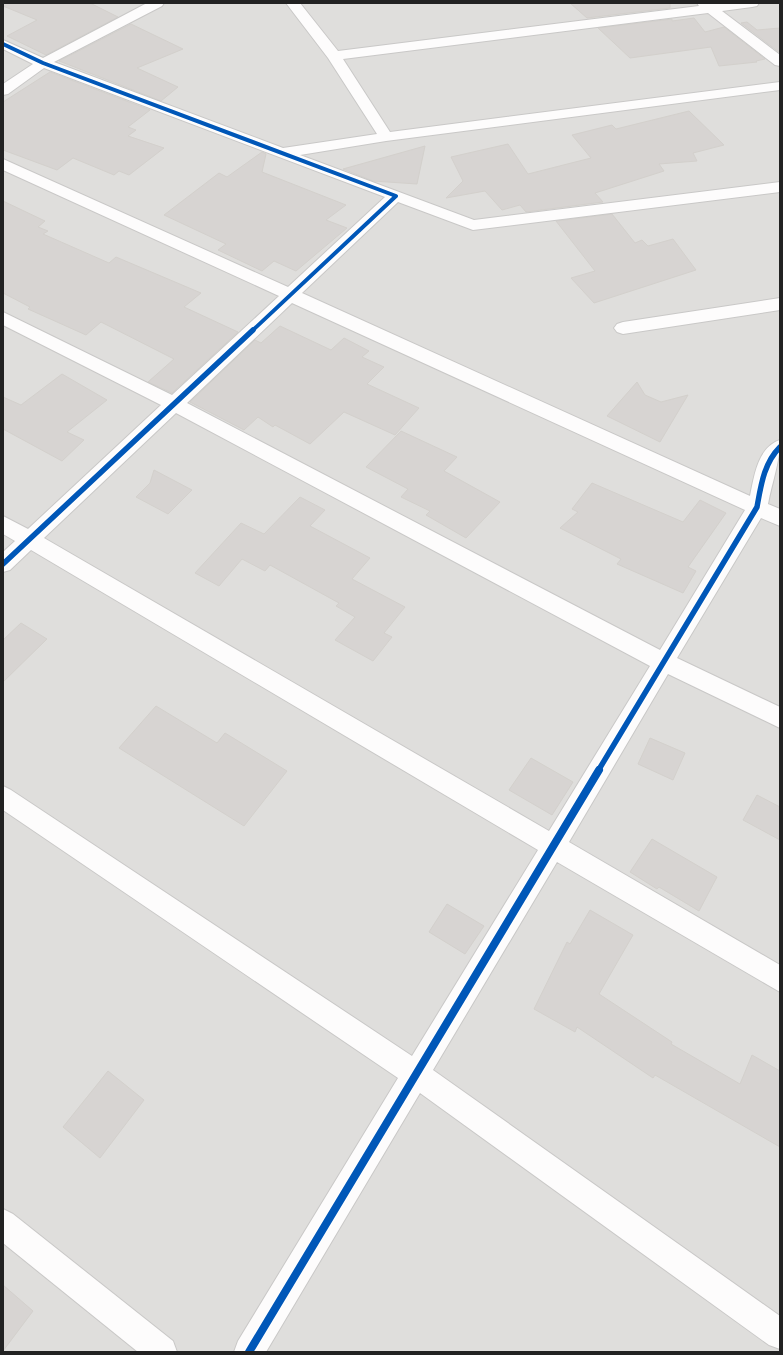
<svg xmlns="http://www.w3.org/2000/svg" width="783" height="1355" font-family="Quicksand,sans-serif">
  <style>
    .residential { fill: #dfdedc }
    .building { fill: #d7d4d2; stroke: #d3d0cc }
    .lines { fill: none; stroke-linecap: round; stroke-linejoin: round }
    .minor-casing { stroke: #c9c8c7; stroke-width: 2 }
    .minor { fill: #fdfcfc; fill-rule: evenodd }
    .cycleway-far2-casing { stroke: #fff; stroke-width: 5.5 }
    .cycleway-far1-casing { stroke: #fff; stroke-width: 8 }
    .cycleway-casing { stroke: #fff; stroke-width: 10 }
    .cycleway-far2 { stroke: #0057b8; stroke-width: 4 }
    .cycleway-far1 { stroke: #0057b8; stroke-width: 5.5 }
    .cycleway { stroke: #0057b8; stroke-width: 8 }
  </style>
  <rect width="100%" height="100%" fill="#f0eeeb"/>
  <rect class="residential" x="3" y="3" width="777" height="1349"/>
  <g class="building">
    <polygon points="3,3 90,3 118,17 46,55 7,36 37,20 3,6"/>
    <polygon points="570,3 670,3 670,8 587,18"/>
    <polygon points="694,18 705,32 724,27 765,59 756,61 757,62 719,66 711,47 630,58 598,28 672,19 672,21"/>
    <polygon points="747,22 757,30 780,28 780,53 741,23"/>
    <polygon points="131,24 183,49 137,68 178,87 161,101 59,61"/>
    <polygon points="50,72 150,110 128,127 136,130 128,136 164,148 129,175 119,171 114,175 73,158 57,170 3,150 3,102"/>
    <polygon points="689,111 724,145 693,153 697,161 659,164 664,171 595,193 603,202 526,212 520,205 502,210 485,191 446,198 463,181 451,157 508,144 528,174 591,158 572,135 612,125 616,129"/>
    <polygon points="425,146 417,184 373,181 343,169"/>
    <polygon points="262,152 266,154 262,172 346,205 326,220 347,228 296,271 274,261 262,271 218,250 226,244 164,215 219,173 227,177"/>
    <polygon points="3,201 45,221 38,227 48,231 43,234 109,263 116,257 201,293 184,307 238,332 172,393 148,382 174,359 101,322 86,335 28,309 30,307 3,293"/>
    <polygon points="612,214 635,243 642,240 648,246 673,239 696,270 594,303 571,278 595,271 556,221"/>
    <polygon points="280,326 331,350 344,338 369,351 362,357 384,367 367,384 419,408 395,435 344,412 310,444 275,425 273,427 258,417 244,430 190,402 255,340 261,343"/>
    <polygon points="62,374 107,400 67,432 84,440 62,461 3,429 3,397 21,405"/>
    <polygon points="637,382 645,395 661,402 688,395 660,442 607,416"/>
    <polygon points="401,431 457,457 444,471 500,502 466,538 426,515 430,511 401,497 408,489 366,467"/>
    <polygon points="154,470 192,490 168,514 136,497 150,483"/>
    <polygon points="592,483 683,522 700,500 726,513 688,567 696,571 683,593 617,564 621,559 560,528 578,512 572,509"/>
    <polygon points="300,497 325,510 310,526 370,558 352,579 405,607 384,633 392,637 373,661 335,640 355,617 336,606 339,603 270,565 265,571 242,559 219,586 195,573 241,523 264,534"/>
    <polygon points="21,623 47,639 3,682 3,640"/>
    <polygon points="156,706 217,743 225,733 287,771 244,826 119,748"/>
    <polygon points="650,738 685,753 673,780 638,764"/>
    <polygon points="531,758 573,782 552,815 509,790"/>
    <polygon points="757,795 780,807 780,840 743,820"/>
    <polygon points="652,839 717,877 699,911 659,887 657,889 630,872"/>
    <polygon points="447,904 484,926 465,954 429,932"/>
    <polygon points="590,910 633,935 599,994 672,1042 671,1044 740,1084 752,1055 780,1071 780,1147 655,1075 653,1078 577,1027 575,1032 534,1009 567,942 570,944"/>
    <polygon points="108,1071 144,1100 100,1158 63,1127"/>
    <polygon points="3,1285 33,1311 3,1351"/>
  </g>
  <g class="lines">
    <defs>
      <g id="minor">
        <path d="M147,3H164L162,6L54,62L283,148L377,134L328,58L286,3H300L338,51L699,6L697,3H759L757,6L752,7L722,11L780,55V66L775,65L708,13L343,59L390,132L780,82V90L386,141L300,155L474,220L780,182V192L473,230L398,202L302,293L750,496C754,476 758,447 780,440C780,462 772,482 768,504L780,509V526L761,518L677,658L780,707V728L668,674L569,842L780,965V992L557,862L433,1070L780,1316V1349L769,1345L420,1093L266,1352H234L238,1341L398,1078L3,810V786L11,790L412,1056L538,850L31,550L10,570L3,572V552L15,541L3,534V516L28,529L161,405L3,325V312L172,395L279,296L3,170V159L288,287L385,197L44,68L8,94L3,95V84L33,64L3,49V40L43,58ZM292,303L745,510L660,650L187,403ZM176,413L650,666L549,831L44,538Z"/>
        <polygon points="780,298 780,310 623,334 617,332 614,328 617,324 623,322"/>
        <polygon points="3,1209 13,1214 173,1341 177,1352 138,1352 3,1243"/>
      </g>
    </defs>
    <use href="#minor" class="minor-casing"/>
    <use href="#minor" class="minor"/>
    <defs>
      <polyline id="cycleway-far2" points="3,44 43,63 396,196 252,331"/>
      <g id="cycleway-far1">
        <polyline points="3,564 253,330"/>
        <path d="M598,771L757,507C761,485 764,463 780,447"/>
      </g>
      <polyline id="cycleway" points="249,1352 599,770"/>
    </defs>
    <use href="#cycleway-far2" class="cycleway-far2-casing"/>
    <use href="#cycleway-far1" class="cycleway-far1-casing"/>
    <use href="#cycleway" class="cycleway-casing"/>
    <use href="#cycleway-far2" class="cycleway-far2"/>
    <use href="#cycleway-far1" class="cycleway-far1"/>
    <use href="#cycleway" class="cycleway"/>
  </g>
  <rect width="783" height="1355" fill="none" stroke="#222222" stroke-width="8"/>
</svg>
